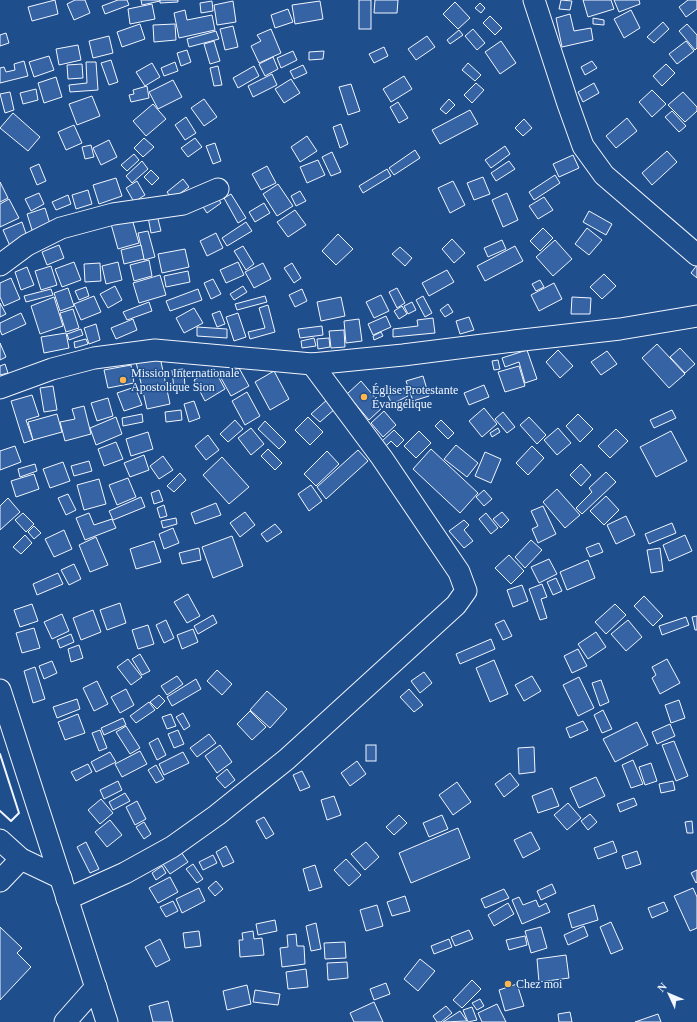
<svg xmlns="http://www.w3.org/2000/svg" width="697" height="1022" font-family="'Times New Roman',serif">
  <style>
    .building { fill: #3563a3; stroke: #f2f6ff }
    .lines { fill: none; stroke-linecap: round; stroke-linejoin: round }
    .minor-casing { stroke: #f2f6ff; stroke-width: 23 }
    .minor { stroke: #1f4e8c; stroke-width: 21 }
    .wall { stroke: #f2f6ff; stroke-width: 2 }
    .poi-dot { fill: #ffb74d; stroke: #1f4e8c; stroke-width: 1.5 }
    .labels { text-anchor: middle; stroke-width: 3; stroke-linejoin: round; paint-order: stroke }
    .poi-label { font-size: 12px; fill: #f2f6ff; stroke: #1f4e8c; text-anchor: start }
  </style>
  <rect width="100%" height="100%" fill="#1f4e8c"/>
  <g class="building">
    <polygon points="55,0 58,14 32,21 28,7"/>
    <polygon points="75,0 85,0 90,13 74,20 67,4"/>
    <polygon points="118,0 127,0 129,5 105,14 102,6"/>
    <polygon points="141,0 160,0 160,1 142,5"/>
    <polygon points="160,0 178,0 178,2 160,3"/>
    <rect x="359" y="0" width="12" height="29"/>
    <polygon points="375,0 398,0 397,13 374,13"/>
    <polygon points="561,0 572,1 570,10 559,9"/>
    <polygon points="583,0 611,0 614,9 588,17"/>
    <polygon points="614,0 639,0 640,4 619,12"/>
    <polygon points="688,0 697,0 697,9 686,17 679,7"/>
    <polygon points="212,1 213,11 201,13 200,3"/>
    <polygon points="233,1 236,22 217,25 214,5"/>
    <polygon points="320,1 323,19 295,24 292,5"/>
    <polygon points="455,2 470,18 458,29 443,14"/>
    <polygon points="480,3 485,8 481,13 475,8"/>
    <polygon points="152,4 155,19 130,24 128,9"/>
    <polygon points="288,9 293,22 275,28 271,15"/>
    <polygon points="185,10 187,20 212,15 215,30 179,38 174,13"/>
    <polygon points="631,10 640,28 624,38 614,19"/>
    <polygon points="570,14 574,31 591,28 593,40 562,47 556,18"/>
    <polygon points="490,16 502,28 495,35 483,23"/>
    <polygon points="593,18 604,20 604,25 593,24"/>
    <polygon points="663,22 669,29 654,43 647,37"/>
    <polygon points="140,24 145,39 122,47 117,32"/>
    <polygon points="175,24 176,40 154,42 153,25"/>
    <polygon points="687,24 697,35 697,48 695,50 679,31"/>
    <polygon points="233,26 238,47 225,50 220,29"/>
    <polygon points="271,29 281,53 259,63 251,46 261,41 257,35"/>
    <polygon points="473,29 485,43 477,50 465,36"/>
    <polygon points="459,30 463,35 450,44 447,40"/>
    <polygon points="216,31 219,39 189,47 187,39"/>
    <polygon points="6,33 9,43 0,46 0,35"/>
    <polygon points="109,36 113,53 93,58 89,41"/>
    <polygon points="427,36 435,47 416,60 408,49"/>
    <polygon points="214,41 220,61 210,64 204,44"/>
    <polygon points="501,41 516,63 500,74 485,52"/>
    <polygon points="686,41 694,51 677,64 669,54"/>
    <polygon points="78,45 81,60 59,65 56,49"/>
    <polygon points="384,47 388,56 374,63 369,54"/>
    <polygon points="187,50 191,62 181,66 177,53"/>
    <polygon points="293,51 297,60 281,68 277,58"/>
    <polygon points="324,51 323,59 309,60 309,52"/>
    <polygon points="49,56 54,70 34,77 29,62"/>
    <polygon points="273,57 278,69 265,76 259,64"/>
    <polygon points="111,60 118,82 109,85 101,63"/>
    <polygon points="24,61 28,76 0,83 0,68 4,67 6,72 15,70 14,64"/>
    <polygon points="592,61 597,68 585,75 581,67"/>
    <polygon points="86,62 96,62 98,90 70,92 69,85 87,83"/>
    <polygon points="175,62 178,71 164,76 161,68"/>
    <polygon points="152,63 160,77 145,86 136,72"/>
    <polygon points="468,63 481,75 475,81 462,70"/>
    <polygon points="82,64 83,78 68,79 67,65"/>
    <polygon points="666,64 675,73 662,86 653,76"/>
    <polygon points="303,65 307,73 294,79 290,71"/>
    <polygon points="218,66 222,85 214,86 210,68"/>
    <polygon points="254,66 259,76 238,88 233,78"/>
    <polygon points="272,74 277,85 253,97 248,86"/>
    <polygon points="404,76 412,89 391,102 383,89"/>
    <polygon points="56,77 62,97 44,103 38,83"/>
    <polygon points="291,79 300,93 284,103 275,89"/>
    <polygon points="173,80 182,97 158,109 149,92"/>
    <polygon points="476,83 484,90 472,103 464,95"/>
    <polygon points="594,83 599,93 583,102 578,92"/>
    <polygon points="351,84 360,111 348,115 339,87"/>
    <polygon points="147,86 149,98 131,102 129,95 134,94 133,90"/>
    <polygon points="36,89 38,100 23,104 20,93"/>
    <polygon points="652,90 666,104 652,117 639,102"/>
    <polygon points="10,92 14,110 5,113 0,94"/>
    <polygon points="683,92 697,107 697,111 685,122 668,105"/>
    <polygon points="92,96 100,116 77,125 69,104"/>
    <polygon points="204,99 217,117 204,126 191,108"/>
    <polygon points="449,99 455,105 446,114 440,109"/>
    <polygon points="398,102 408,118 399,123 390,107"/>
    <polygon points="153,104 166,119 146,136 133,121"/>
    <polygon points="470,110 478,124 440,144 432,130"/>
    <polygon points="672,111 686,126 679,132 665,117"/>
    <polygon points="13,113 40,137 28,151 0,128"/>
    <polygon points="186,117 196,133 185,140 175,125"/>
    <polygon points="627,118 637,131 616,148 606,136"/>
    <polygon points="524,119 532,128 523,136 515,128"/>
    <polygon points="341,124 348,144 340,148 333,127"/>
    <polygon points="74,125 82,143 66,150 58,132"/>
    <polygon points="307,136 317,151 300,162 291,147"/>
    <polygon points="144,138 154,147 143,157 134,148"/>
    <polygon points="195,138 202,147 188,157 181,148"/>
    <polygon points="109,140 117,157 101,165 93,148"/>
    <polygon points="215,143 221,161 213,164 206,146"/>
    <polygon points="91,145 94,157 85,159 82,147"/>
    <polygon points="505,146 510,154 491,168 485,160"/>
    <polygon points="415,150 420,158 394,175 389,168"/>
    <polygon points="667,151 677,162 652,185 642,173"/>
    <polygon points="332,152 341,172 331,176 322,157"/>
    <polygon points="134,154 139,160 127,171 121,165"/>
    <polygon points="573,155 579,168 559,177 553,164"/>
    <polygon points="318,160 325,175 307,183 300,167"/>
    <polygon points="142,161 148,169 132,183 126,176"/>
    <polygon points="509,161 515,169 496,181 491,173"/>
    <polygon points="39,164 46,181 37,185 30,168"/>
    <polygon points="267,166 276,183 261,190 252,174"/>
    <polygon points="387,169 391,176 363,193 359,186"/>
    <polygon points="151,170 159,178 152,185 144,177"/>
    <polygon points="555,175 560,183 534,200 529,192"/>
    <polygon points="483,177 490,194 474,200 467,183"/>
    <polygon points="116,178 122,196 99,204 93,185"/>
    <polygon points="183,179 189,187 172,199 167,192"/>
    <polygon points="137,181 145,195 134,202 126,188"/>
    <polygon points="453,181 465,205 450,213 438,188"/>
    <polygon points="0,182 8,198 0,202"/>
    <polygon points="278,184 293,206 277,216 263,194"/>
    <polygon points="88,190 92,204 76,209 72,195"/>
    <polygon points="300,191 306,201 296,206 291,196"/>
    <polygon points="39,193 44,204 31,211 25,199"/>
    <polygon points="507,193 518,220 503,227 492,200"/>
    <polygon points="231,194 246,218 238,223 224,198"/>
    <polygon points="68,195 71,204 56,210 52,202"/>
    <polygon points="216,195 221,203 207,213 201,204"/>
    <polygon points="544,197 553,210 538,219 529,206"/>
    <polygon points="9,199 19,218 0,227 0,204"/>
    <polygon points="264,203 270,213 255,222 249,212"/>
    <polygon points="45,208 51,227 33,233 27,214"/>
    <polygon points="295,210 306,225 288,237 277,222"/>
    <polygon points="589,211 612,224 606,235 583,222"/>
    <polygon points="157,215 161,231 151,233 148,217"/>
    <polygon points="132,219 139,243 118,249 111,224"/>
    <polygon points="22,222 28,239 10,246 3,230"/>
    <polygon points="246,222 252,231 227,246 222,238"/>
    <polygon points="543,228 553,238 540,251 530,241"/>
    <polygon points="587,228 602,240 589,255 575,244"/>
    <polygon points="148,231 155,257 144,260 138,233"/>
    <polygon points="216,233 223,248 207,256 200,241"/>
    <polygon points="338,234 353,249 336,265 322,251"/>
    <polygon points="452,239 465,253 454,263 442,249"/>
    <polygon points="502,240 506,249 488,257 484,248"/>
    <polygon points="555,240 572,259 553,276 536,257"/>
    <polygon points="59,245 64,258 47,265 42,252"/>
    <polygon points="141,245 144,259 124,264 121,250"/>
    <polygon points="243,246 254,264 246,270 234,251"/>
    <polygon points="515,246 523,261 485,281 477,266"/>
    <polygon points="400,247 412,258 405,266 392,254"/>
    <polygon points="185,249 189,267 162,273 158,254"/>
    <polygon points="149,260 152,276 134,281 130,265"/>
    <polygon points="74,262 81,280 62,287 55,269"/>
    <polygon points="118,262 122,280 106,284 102,266"/>
    <polygon points="238,262 244,275 226,283 220,270"/>
    <polygon points="100,263 101,281 85,282 84,264"/>
    <polygon points="263,263 271,279 254,288 245,272"/>
    <polygon points="292,263 301,278 294,283 284,268"/>
    <polygon points="697,265 697,278 691,273"/>
    <polygon points="51,266 57,285 41,290 35,271"/>
    <polygon points="27,267 34,285 21,290 15,272"/>
    <polygon points="447,270 454,282 429,296 422,283"/>
    <polygon points="188,271 190,282 166,287 164,276"/>
    <polygon points="604,274 616,286 602,299 590,287"/>
    <polygon points="160,275 166,295 139,303 133,283"/>
    <polygon points="11,278 20,299 4,306 0,297 0,283"/>
    <polygon points="213,279 221,294 211,299 204,283"/>
    <polygon points="540,280 544,287 536,291 532,284"/>
    <polygon points="554,283 562,299 539,311 531,295"/>
    <polygon points="115,286 122,300 108,308 100,294"/>
    <polygon points="243,286 247,292 234,300 230,294"/>
    <polygon points="86,287 89,296 79,300 75,291"/>
    <polygon points="68,288 74,306 60,311 54,293"/>
    <polygon points="397,288 405,303 397,308 389,292"/>
    <polygon points="51,289 53,295 26,302 24,296"/>
    <polygon points="198,289 202,300 170,311 166,301"/>
    <polygon points="302,289 307,301 295,307 289,295"/>
    <polygon points="381,295 389,311 374,318 366,302"/>
    <polygon points="94,296 101,312 81,320 74,304"/>
    <polygon points="265,296 267,302 237,310 235,304"/>
    <polygon points="423,296 432,313 425,317 416,300"/>
    <polygon points="54,297 63,326 40,334 31,306"/>
    <polygon points="341,297 345,316 321,321 317,302"/>
    <polygon points="572,297 591,298 590,314 571,314"/>
    <polygon points="149,302 152,311 127,320 123,312"/>
    <polygon points="412,302 416,310 408,314 404,306"/>
    <polygon points="0,303 6,314 0,317"/>
    <polygon points="448,304 453,312 445,317 440,310"/>
    <polygon points="268,305 275,332 250,339 248,332 265,328 259,308"/>
    <polygon points="402,306 407,314 399,319 394,311"/>
    <polygon points="194,308 203,323 184,333 176,318"/>
    <polygon points="73,309 79,328 66,332 60,313"/>
    <polygon points="220,311 225,324 217,327 212,314"/>
    <polygon points="21,313 26,324 2,335 0,330 0,323"/>
    <polygon points="238,313 246,337 234,341 226,317"/>
    <polygon points="386,316 391,327 373,335 368,324"/>
    <polygon points="469,317 474,330 460,334 456,321"/>
    <polygon points="433,318 435,333 393,337 393,329 418,326 417,320"/>
    <polygon points="133,319 137,330 116,339 111,328"/>
    <polygon points="359,319 362,341 346,343 344,321"/>
    <polygon points="96,324 100,340 89,344 84,328"/>
    <polygon points="322,326 323,335 300,338 298,329"/>
    <polygon points="197,327 227,329 227,338 197,336"/>
    <polygon points="81,329 83,335 69,340 67,334"/>
    <polygon points="344,330 345,347 331,348 329,331"/>
    <polygon points="381,332 383,336 374,340 373,336"/>
    <polygon points="66,333 69,348 44,353 41,337"/>
    <polygon points="314,338 316,346 302,348 301,341"/>
    <polygon points="329,338 330,347 318,349 317,339"/>
    <polygon points="86,339 88,344 75,348 74,342"/>
    <polygon points="0,343 6,357 0,360"/>
    <polygon points="657,344 685,374 669,388 642,358"/>
    <polygon points="680,348 695,364 685,373 670,357"/>
    <polygon points="527,350 537,379 525,383 519,362 505,367 502,358"/>
    <polygon points="558,350 573,366 560,378 546,362"/>
    <polygon points="607,351 617,364 601,375 591,362"/>
    <polygon points="160,357 170,404 147,409 136,362"/>
    <polygon points="498,360 500,369 494,370 492,361"/>
    <polygon points="5,364 8,373 0,375 0,366"/>
    <polygon points="131,365 134,383 108,388 104,370"/>
    <polygon points="519,366 525,386 505,392 498,372"/>
    <polygon points="239,368 249,386 231,396 221,378"/>
    <polygon points="184,369 185,389 174,390 172,370"/>
    <polygon points="214,369 225,389 205,401 194,380"/>
    <polygon points="274,371 289,399 270,410 255,382"/>
    <polygon points="423,376 429,396 413,401 406,381"/>
    <polygon points="361,381 383,407 369,420 347,394"/>
    <polygon points="484,385 489,397 469,405 464,393"/>
    <polygon points="53,386 57,410 44,412 40,388"/>
    <polygon points="135,387 142,405 124,411 117,393"/>
    <polygon points="404,388 408,396 392,404 388,396"/>
    <polygon points="247,392 260,416 245,425 232,401"/>
    <polygon points="32,395 39,416 26,420 33,440 24,443 11,401"/>
    <polygon points="108,398 113,416 97,421 91,403"/>
    <polygon points="328,399 336,408 320,422 311,414"/>
    <polygon points="194,401 200,418 189,422 184,404"/>
    <polygon points="84,406 91,434 65,441 60,422 75,419 72,409"/>
    <polygon points="484,408 497,424 482,437 469,421"/>
    <polygon points="181,410 182,420 166,422 165,412"/>
    <polygon points="672,410 676,418 654,428 650,420"/>
    <polygon points="384,411 396,425 383,437 371,423"/>
    <polygon points="503,412 515,427 507,433 495,419"/>
    <polygon points="57,414 62,432 33,440 28,422"/>
    <polygon points="142,414 143,422 123,426 122,418"/>
    <polygon points="578,414 593,429 580,442 566,426"/>
    <polygon points="116,417 122,434 96,445 90,428"/>
    <polygon points="308,417 323,432 310,445 295,430"/>
    <polygon points="529,417 546,435 537,444 520,425"/>
    <polygon points="235,420 243,429 228,442 220,434"/>
    <polygon points="441,420 454,433 448,439 435,426"/>
    <polygon points="265,421 286,442 279,449 258,429"/>
    <polygon points="251,428 264,444 251,455 238,438"/>
    <polygon points="498,428 500,432 492,437 490,433"/>
    <polygon points="558,428 571,443 557,455 544,440"/>
    <polygon points="616,429 628,441 610,458 598,446"/>
    <polygon points="394,430 404,440 397,447 391,441 386,446 381,442"/>
    <polygon points="419,431 431,443 416,458 404,446"/>
    <polygon points="671,431 687,461 656,477 640,447"/>
    <polygon points="148,432 153,449 131,456 126,439"/>
    <polygon points="208,435 219,450 206,460 195,446"/>
    <polygon points="116,442 123,459 104,466 98,449"/>
    <polygon points="456,445 478,463 467,477 444,459"/>
    <polygon points="15,446 21,462 0,470 0,451"/>
    <polygon points="532,446 544,458 528,475 516,463"/>
    <polygon points="268,449 282,463 275,470 261,456"/>
    <polygon points="431,449 478,493 460,513 413,469"/>
    <polygon points="358,450 368,461 326,499 317,487"/>
    <polygon points="327,451 339,464 316,486 304,474"/>
    <polygon points="485,452 501,459 491,483 475,476"/>
    <polygon points="144,455 149,470 130,477 124,463"/>
    <polygon points="163,456 173,470 159,479 150,466"/>
    <polygon points="222,457 249,487 229,504 203,475"/>
    <polygon points="89,461 92,471 74,476 71,466"/>
    <polygon points="63,462 70,481 50,488 43,469"/>
    <polygon points="35,464 37,471 20,477 18,469"/>
    <polygon points="581,464 591,475 581,486 570,475"/>
    <polygon points="606,472 616,482 582,514 576,508 592,492 589,488"/>
    <polygon points="180,473 186,480 174,492 167,486"/>
    <polygon points="34,474 39,489 16,497 11,481"/>
    <polygon points="128,478 136,497 117,505 109,485"/>
    <polygon points="99,479 106,504 84,510 77,485"/>
    <polygon points="311,485 322,501 309,511 298,494"/>
    <polygon points="557,489 580,515 565,528 543,502"/>
    <polygon points="159,490 163,501 154,504 151,493"/>
    <polygon points="484,490 492,499 484,506 476,497"/>
    <polygon points="68,494 76,510 66,515 58,498"/>
    <polygon points="606,496 619,510 604,525 590,511"/>
    <polygon points="141,497 145,507 113,520 109,511"/>
    <polygon points="8,498 20,512 0,530 0,506"/>
    <polygon points="216,503 221,515 195,524 191,513"/>
    <polygon points="164,505 167,516 160,518 157,508"/>
    <polygon points="543,506 556,534 538,543 532,529 538,526 531,511"/>
    <polygon points="245,512 255,525 240,537 230,523"/>
    <polygon points="502,512 509,520 501,528 493,519"/>
    <polygon points="23,513 34,524 26,532 15,520"/>
    <polygon points="89,513 94,525 112,519 116,528 85,540 76,518"/>
    <polygon points="486,513 498,528 491,534 479,519"/>
    <polygon points="626,516 635,535 616,544 607,525"/>
    <polygon points="176,518 177,524 163,528 161,521"/>
    <polygon points="464,520 469,525 464,530 473,541 464,548 449,531"/>
    <polygon points="672,523 676,533 649,544 645,534"/>
    <polygon points="275,524 282,532 267,542 261,534"/>
    <polygon points="34,526 41,533 34,539 28,532"/>
    <polygon points="173,528 179,543 164,549 159,534"/>
    <polygon points="64,530 72,549 54,557 45,539"/>
    <polygon points="25,535 32,543 21,554 13,547"/>
    <polygon points="685,535 692,551 669,561 663,545"/>
    <polygon points="232,536 243,566 213,578 202,547"/>
    <polygon points="96,537 108,565 90,572 79,545"/>
    <polygon points="531,540 542,550 525,568 515,557"/>
    <polygon points="154,541 161,562 136,569 130,549"/>
    <polygon points="599,543 603,552 590,557 586,548"/>
    <polygon points="199,548 201,560 182,564 179,553"/>
    <polygon points="660,548 663,571 651,573 647,550"/>
    <polygon points="509,555 524,571 511,584 495,568"/>
    <polygon points="549,559 557,574 539,583 531,567"/>
    <polygon points="588,560 595,578 567,590 560,572"/>
    <polygon points="74,564 81,579 69,585 61,570"/>
    <polygon points="58,573 63,584 37,595 33,584"/>
    <polygon points="556,578 562,591 553,595 547,582"/>
    <polygon points="542,584 547,597 541,599 547,618 540,620 529,589"/>
    <polygon points="522,585 528,601 513,607 507,590"/>
    <polygon points="188,594 200,616 187,623 174,602"/>
    <polygon points="644,596 663,616 653,626 634,606"/>
    <polygon points="120,603 126,623 107,630 100,610"/>
    <polygon points="32,604 38,621 20,627 14,610"/>
    <polygon points="615,604 626,615 606,634 595,622"/>
    <polygon points="93,610 101,632 81,640 73,618"/>
    <polygon points="62,614 69,631 52,639 44,622"/>
    <polygon points="213,615 217,623 198,634 194,626"/>
    <polygon points="697,616 697,630 695,630 692,617"/>
    <polygon points="686,617 689,625 662,635 659,626"/>
    <polygon points="166,620 174,638 164,643 156,625"/>
    <polygon points="504,620 512,636 503,640 495,624"/>
    <polygon points="628,620 642,637 626,651 611,634"/>
    <polygon points="148,625 154,644 138,649 132,630"/>
    <polygon points="34,628 40,648 22,653 16,633"/>
    <polygon points="193,629 198,642 182,649 177,635"/>
    <polygon points="596,632 606,647 588,659 578,644"/>
    <polygon points="71,634 74,642 60,648 57,640"/>
    <polygon points="491,639 495,649 460,664 456,654"/>
    <polygon points="79,645 83,658 71,662 68,649"/>
    <polygon points="578,649 587,666 572,673 564,656"/>
    <polygon points="140,654 150,671 142,675 132,659"/>
    <polygon points="128,659 142,677 131,685 117,667"/>
    <polygon points="667,659 680,683 660,694 652,678 656,675 652,667"/>
    <polygon points="494,660 508,694 490,702 476,668"/>
    <polygon points="52,661 57,673 44,679 39,666"/>
    <polygon points="35,667 45,699 33,703 24,671"/>
    <polygon points="217,670 232,684 222,695 207,681"/>
    <polygon points="424,672 432,683 420,693 411,681"/>
    <polygon points="177,676 183,684 167,695 161,686"/>
    <polygon points="532,676 541,691 524,701 515,685"/>
    <polygon points="579,677 594,708 578,716 563,685"/>
    <polygon points="196,679 201,689 172,706 167,697"/>
    <polygon points="601,680 609,702 600,706 592,683"/>
    <polygon points="97,681 108,704 94,711 83,688"/>
    <polygon points="126,689 134,705 120,713 111,697"/>
    <polygon points="409,689 423,705 414,712 400,697"/>
    <polygon points="267,691 287,709 270,728 250,710"/>
    <polygon points="159,695 165,701 157,709 150,702"/>
    <polygon points="77,699 80,709 57,718 53,707"/>
    <polygon points="679,700 685,718 671,723 665,705"/>
    <polygon points="149,702 155,710 136,723 130,716"/>
    <polygon points="603,710 612,729 602,733 594,715"/>
    <polygon points="250,711 266,727 252,740 237,724"/>
    <polygon points="183,713 190,726 184,730 176,717"/>
    <polygon points="78,714 85,733 65,740 58,722"/>
    <polygon points="171,714 176,726 167,729 162,717"/>
    <polygon points="123,718 126,725 104,735 101,728"/>
    <polygon points="583,721 588,730 570,738 566,728"/>
    <polygon points="637,722 648,745 615,762 603,739"/>
    <polygon points="670,724 675,736 657,744 652,732"/>
    <polygon points="126,726 140,748 130,754 116,732"/>
    <polygon points="100,730 107,748 99,751 92,733"/>
    <polygon points="178,730 184,744 174,748 168,734"/>
    <polygon points="209,734 216,743 197,757 190,748"/>
    <polygon points="158,738 166,755 157,760 149,743"/>
    <polygon points="674,741 688,776 676,781 662,745"/>
    <polygon points="220,745 232,762 217,773 205,756"/>
    <rect x="366" y="745" width="10" height="16"/>
    <polygon points="534,747 535,772 519,774 518,748"/>
    <polygon points="140,751 147,764 122,777 115,764"/>
    <polygon points="110,752 116,762 96,772 91,762"/>
    <polygon points="183,752 189,763 164,775 159,764"/>
    <polygon points="633,760 643,784 631,788 622,765"/>
    <polygon points="357,761 366,774 350,786 341,773"/>
    <polygon points="651,763 657,781 645,785 639,767"/>
    <polygon points="88,764 92,772 76,781 71,772"/>
    <polygon points="156,765 164,779 156,783 148,770"/>
    <polygon points="227,769 235,780 225,788 216,778"/>
    <polygon points="302,771 310,787 300,791 293,775"/>
    <polygon points="510,773 519,785 504,797 495,784"/>
    <polygon points="596,777 605,796 579,808 570,788"/>
    <polygon points="118,781 122,790 104,799 100,790"/>
    <polygon points="673,781 675,790 661,793 659,784"/>
    <polygon points="457,782 471,802 453,815 439,795"/>
    <polygon points="552,788 559,806 538,813 532,796"/>
    <polygon points="125,793 130,801 113,810 109,802"/>
    <polygon points="334,796 341,815 327,820 321,800"/>
    <polygon points="634,798 637,805 620,812 617,804"/>
    <polygon points="101,799 113,813 100,824 88,810"/>
    <polygon points="137,801 146,819 135,825 126,807"/>
    <polygon points="568,803 581,818 567,830 554,815"/>
    <polygon points="590,814 597,822 588,830 581,821"/>
    <polygon points="399,815 407,823 394,835 386,827"/>
    <polygon points="442,815 448,829 429,837 423,823"/>
    <polygon points="264,817 274,834 266,839 256,821"/>
    <polygon points="110,820 122,835 107,847 95,832"/>
    <polygon points="692,821 693,833 687,833 685,822"/>
    <polygon points="144,822 151,834 144,839 136,827"/>
    <polygon points="458,828 470,858 411,883 399,853"/>
    <polygon points="531,832 540,849 523,858 514,840"/>
    <polygon points="613,841 617,852 598,859 594,848"/>
    <polygon points="86,842 99,869 90,873 77,847"/>
    <polygon points="366,842 379,857 365,870 351,854"/>
    <polygon points="226,846 234,862 223,867 216,852"/>
    <polygon points="637,851 641,864 626,869 622,856"/>
    <polygon points="181,852 188,862 170,874 163,864"/>
    <polygon points="213,855 217,863 203,870 199,862"/>
    <polygon points="346,859 361,875 349,886 334,870"/>
    <polygon points="193,864 203,879 197,883 186,869"/>
    <polygon points="315,865 322,887 309,891 303,869"/>
    <polygon points="162,866 166,873 156,880 152,873"/>
    <polygon points="697,870 697,882 696,883 691,873"/>
    <polygon points="170,877 178,892 158,903 149,888"/>
    <polygon points="216,881 223,889 215,896 208,888"/>
    <polygon points="552,884 556,893 541,900 537,891"/>
    <polygon points="199,888 205,901 182,913 176,899"/>
    <polygon points="693,888 697,897 697,928 690,931 674,896"/>
    <polygon points="504,889 509,898 485,908 481,899"/>
    <polygon points="405,896 410,911 392,916 387,902"/>
    <polygon points="519,897 523,905 536,900 539,907 546,903 550,912 522,924 512,900"/>
    <polygon points="173,901 178,911 166,917 160,907"/>
    <polygon points="664,902 668,911 652,918 648,908"/>
    <polygon points="508,903 514,914 494,926 488,915"/>
    <polygon points="377,905 383,926 366,931 360,910"/>
    <polygon points="594,905 598,920 572,928 568,914"/>
    <polygon points="275,920 277,931 258,935 256,924"/>
    <polygon points="611,922 623,949 611,954 600,927"/>
    <polygon points="316,923 321,949 311,951 306,926"/>
    <polygon points="584,926 588,936 568,945 564,935"/>
    <polygon points="0,927 22,948 17,953 31,967 0,1000"/>
    <polygon points="541,927 547,948 531,953 525,931"/>
    <polygon points="469,930 473,939 455,946 451,937"/>
    <polygon points="199,931 201,946 185,948 183,933"/>
    <polygon points="253,931 254,939 262,938 264,955 240,957 239,940 243,940 242,933"/>
    <polygon points="296,934 297,946 304,946 305,964 282,967 280,948 288,947 287,935"/>
    <polygon points="525,936 527,945 509,950 506,940"/>
    <polygon points="160,939 170,960 156,967 145,947"/>
    <polygon points="449,939 452,947 434,954 431,946"/>
    <polygon points="345,942 346,958 325,959 324,943"/>
    <polygon points="566,955 569,978 539,982 537,959"/>
    <polygon points="420,959 435,971 418,991 404,979"/>
    <polygon points="347,962 348,978 328,980 327,963"/>
    <polygon points="306,969 308,987 288,989 286,972"/>
    <polygon points="472,980 481,989 462,1008 453,1000"/>
    <polygon points="386,983 390,994 374,1000 370,989"/>
    <polygon points="517,984 524,1006 505,1011 499,990"/>
    <polygon points="247,985 251,1004 227,1010 223,991"/>
    <polygon points="255,990 280,994 278,1005 253,1002"/>
    <polygon points="480,999 484,1006 477,1010 472,1003"/>
    <polygon points="168,1001 173,1022 153,1022 149,1006"/>
    <polygon points="374,1002 383,1022 354,1022 350,1013"/>
    <polygon points="497,1004 506,1022 482,1022 478,1013"/>
    <polygon points="446,1006 452,1013 441,1022 437,1022 433,1016"/>
    <polygon points="472,1007 477,1020 468,1022 463,1010"/>
    <polygon points="460,1011 467,1021 443,1022"/>
    <polygon points="570,1012 572,1022 559,1022 558,1014"/>
    <polygon points="658,1014 661,1022 635,1022"/>
  </g>
  <g class="lines">
    <defs>
      <g id="minor">
        <polyline points="534,0 568,104 583,146 604,175 697,255"/>
        <polyline points="0,265 27,245 61,228 113,214 183,204 218,189"/>
        <polyline points="0,388 52,369 94,358 155,350 312,364 403,355 514,341 620,329 697,316"/>
        <polyline points="0,690 107,1022"/>
        <polyline points="0,840 21,859 61,878"/>
        <polyline points="0,881 21,859"/>
        <polyline points="67,899 125,873 172,847 217,815 287,759 456,605 466,591 459,572 382,458 312,364"/>
        <polyline points="65,1022 96,987"/>
      </g>
    </defs>
    <use href="#minor" class="minor-casing"/>
    <use href="#minor" class="minor"/>
    <polyline class="wall" points="0,754 19,813 11,821 0,811"/>
  </g>
  <g class="poi-dot">
    <circle cx="123" cy="380" r="4"/>
    <circle cx="364" cy="397" r="4"/>
    <circle cx="508" cy="984" r="4"/>
  </g>
  <g class="labels">
    <g class="poi-label">
      <text x="131" y="377">Mission Internationale<tspan x="131" dy="14">Apostolique Sion</tspan></text>
      <text x="372" y="394">Église Protestante<tspan x="372" dy="14">Évangélique</tspan></text>
      <text x="516" y="988">Chez moi</text>
    </g>
  </g>
  <g transform="translate(669 994) rotate(314)" stroke="#1f4e8c" stroke-width="3" paint-order="stroke">
  <path d="M0-3L7 15L0 10L-7 15Z" fill="#f2f6ff"/>
  <text y="-6" font-size="11" font-weight="bold" text-anchor="middle" fill="#f2f6ff">N</text>
  </g>
</svg>
